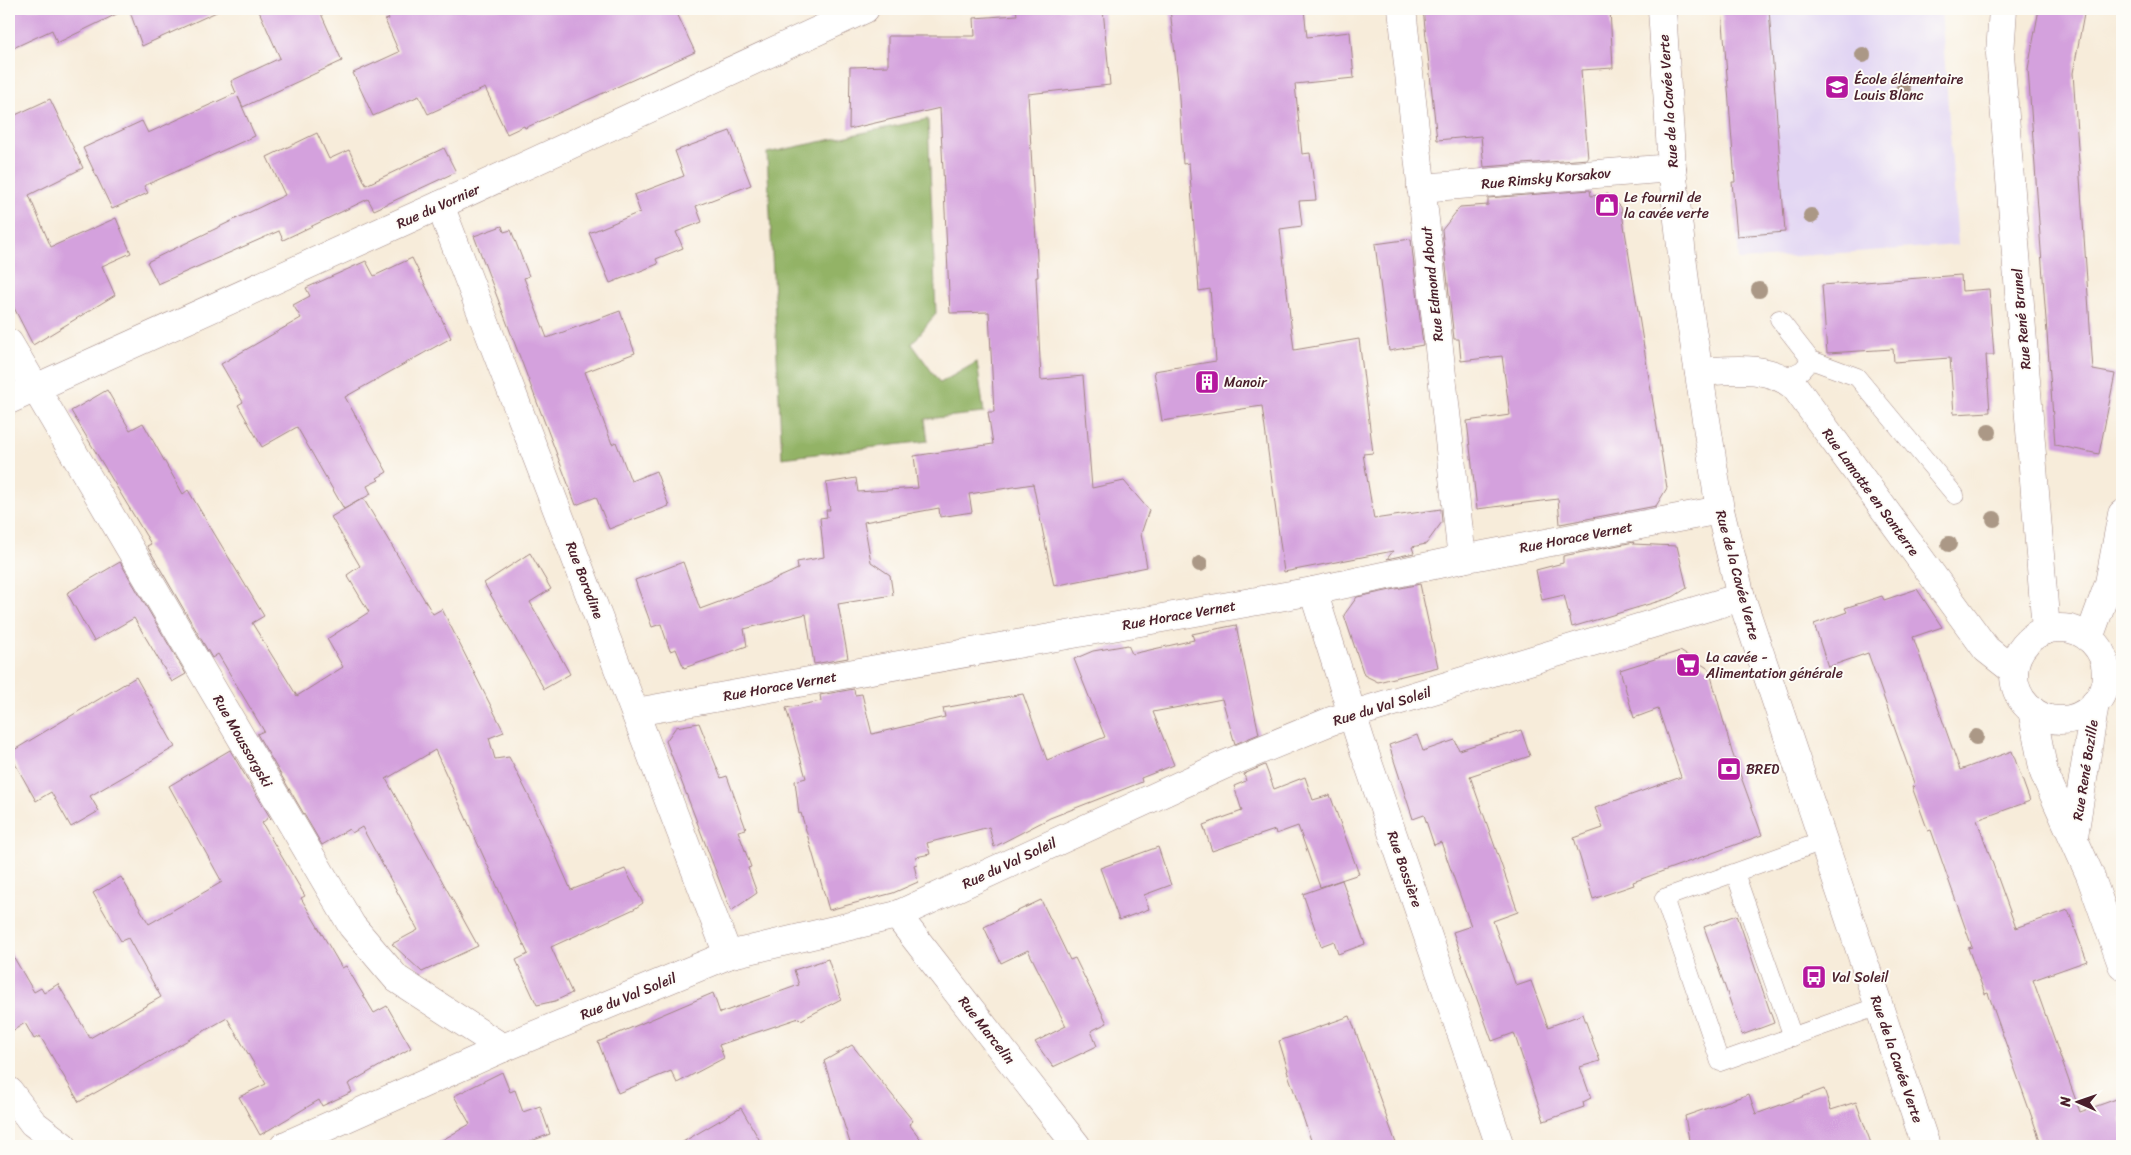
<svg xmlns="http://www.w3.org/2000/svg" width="2131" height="1155" font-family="Sriracha,sans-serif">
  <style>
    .built { fill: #e1d4f3 }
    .forest { fill: #93b366; stroke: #6e6948 }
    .building { fill: #d4a1dd }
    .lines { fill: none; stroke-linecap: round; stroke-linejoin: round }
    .service-casing { stroke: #a08682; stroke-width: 19 }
    .minor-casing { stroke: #a08682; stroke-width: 29 }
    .tertiary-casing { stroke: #a08682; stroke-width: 29 }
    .service { stroke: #fff; stroke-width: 18 }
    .minor { stroke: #fff; stroke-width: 28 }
    .tertiary { stroke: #fff; stroke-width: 28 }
    .tree { fill: #ab9886 }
    .labels { text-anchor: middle; stroke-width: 4; stroke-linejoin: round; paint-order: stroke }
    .poi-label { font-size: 14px; fill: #4a1f2b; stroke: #fdfcf7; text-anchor: start }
    .street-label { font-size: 14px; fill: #4a1f2b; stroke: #fdfcf7 }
  </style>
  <rect width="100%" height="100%" fill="#fdfcf7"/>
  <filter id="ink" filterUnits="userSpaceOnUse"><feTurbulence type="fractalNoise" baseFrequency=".02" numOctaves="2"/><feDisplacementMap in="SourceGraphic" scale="10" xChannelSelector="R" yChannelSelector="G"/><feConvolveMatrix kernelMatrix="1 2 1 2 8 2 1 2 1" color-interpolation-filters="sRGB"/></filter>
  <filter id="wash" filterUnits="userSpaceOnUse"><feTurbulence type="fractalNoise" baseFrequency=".0096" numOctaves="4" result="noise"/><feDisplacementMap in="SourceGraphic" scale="20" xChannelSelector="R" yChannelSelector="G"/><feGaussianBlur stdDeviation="1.12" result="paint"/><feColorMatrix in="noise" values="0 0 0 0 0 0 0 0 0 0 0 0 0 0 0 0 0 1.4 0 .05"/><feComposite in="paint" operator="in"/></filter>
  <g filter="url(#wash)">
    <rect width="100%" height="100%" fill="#f7ecda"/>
    <polygon class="built" points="1722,9 1941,9 1958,245 1739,260"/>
    <polygon class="forest" points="928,119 936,313 912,344 940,383 977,362 984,413 925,419 928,441 782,458 767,153"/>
    <g id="blocks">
      <g class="building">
        <polygon points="9,9 127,9 57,43 52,30 9,50"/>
        <polygon points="129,9 223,9 142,46"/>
        <polygon points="258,9 319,9 342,61 243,107 238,97 255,136 144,186 148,193 112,209 83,148 142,121 148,133 236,93 231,81 280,58"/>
        <polygon points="385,9 675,9 695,52 525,128 524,126 507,134 485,88 428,114 419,96 373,116 353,73 399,52 385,20 389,19"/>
        <polygon points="1016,9 1103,9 1110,85 1028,94 1038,277 1036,277 1041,380 1083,376 1092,488 1124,481 1149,510 1141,534 1147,567 1054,586 1033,484 969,494 972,512 940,517 939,508 864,522 871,562 890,575 893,595 838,604 848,658 814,664 806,614 744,629 747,646 684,668 676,649 670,651 661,624 652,627 635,580 683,562 700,609 746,592 798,569 797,562 824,557 820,518 827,517 826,510 830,510 826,483 856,478 858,492 918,488 914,456 993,444 988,412 994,412 989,312 950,313 940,108 849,129 850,67 888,66 888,36 975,36 974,18 1017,15"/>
        <polygon points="1170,9 1304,9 1307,37 1350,32 1354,78 1295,84 1302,154 1310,153 1316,200 1299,201 1302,226 1280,229 1285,274 1294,350 1359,339 1373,453 1363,454 1374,519 1441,509 1442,522 1426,544 1412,547 1414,553 1387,559 1393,551 1284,572 1262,406 1162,421 1154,371 1216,361 1210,289 1199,291 1189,163 1183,164 1178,82"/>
        <polygon points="1423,9 1610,9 1613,68 1581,70 1588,159 1484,167 1481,136 1437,140"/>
        <polygon points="1722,9 1769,9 1785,232 1737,236 1732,182 1735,182"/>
        <polygon points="2039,9 2085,9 2073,73 2093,370 2115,374 2099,454 2055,445 2028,69"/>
        <polygon points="50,99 83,168 29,195 51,247 116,218 131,253 102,266 115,295 33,345 9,298 9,118"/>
        <polygon points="730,131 751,185 696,206 702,222 676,232 683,248 656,259 658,264 610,283 589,233 640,212 634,195 684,176 675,151"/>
        <polygon points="317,133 329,159 349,150 366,185 444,148 456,172 374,210 368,199 283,240 279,231 158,284 147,262 285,195 267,157"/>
        <polygon points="1590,190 1591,196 1608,194 1621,207 1667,488 1656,506 1560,524 1558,499 1477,509 1467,421 1510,415 1502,356 1461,361 1459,339 1454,339 1442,230 1460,207 1488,205 1488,198"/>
        <polygon points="502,226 504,232 511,230 529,276 524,278 547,338 620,311 635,353 585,372 612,444 616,442 631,481 656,471 669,506 609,529 596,497 576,505 474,236"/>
        <polygon points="1411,239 1423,345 1389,351 1375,244"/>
        <polygon points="412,258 451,338 345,397 387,472 377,478 379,480 367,486 371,494 344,509 297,427 262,447 238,405 243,402 221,364 301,318 293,305 310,296 306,288 366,261 374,276"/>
        <polygon points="1961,275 1962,291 1989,289 1994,355 1986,355 1990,412 1954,414 1950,358 1894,362 1893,349 1827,353 1822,285"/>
        <polygon points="107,390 130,430 143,423 183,494 188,490 264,616 252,623 297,696 343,667 327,639 369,612 347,575 360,566 331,517 363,498 433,614 442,609 504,732 489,738 495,759 509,757 534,806 571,890 625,869 643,903 634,909 551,947 572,993 555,1001 537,1005 516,960 528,954 435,750 386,779 478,946 422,972 392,944 418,930 362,827 352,833 349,829 322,845 257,734 264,731 218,654 212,658 147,546 151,544 71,411"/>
        <polygon points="1634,542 1633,544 1677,546 1687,588 1673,597 1572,627 1564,595 1542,600 1536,570 1563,563 1563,556"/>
        <polygon points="530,553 551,589 530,602 570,674 544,689 484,583"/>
        <polygon points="120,562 186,674 172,682 134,618 94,641 67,593"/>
        <polygon points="1420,584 1438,667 1378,682 1364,675 1344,615 1357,597"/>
        <polygon points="1917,589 1942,627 1913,637 1960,770 2012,751 2030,801 1977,820 2016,928 2068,910 2087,961 2033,980 2080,1112 2122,1097 2122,1146 2042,1146 1988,993 1985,994 1968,948 1972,947 1931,830 1928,831 1912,787 1915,786 1868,653 1828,667 1814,624 1847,612 1845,608 1882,596 1884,600"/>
        <polygon points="1236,625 1259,734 1235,744 1222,699 1153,712 1174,765 1141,778 1142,782 1050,818 994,847 989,827 927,843 930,854 916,857 917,864 914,865 918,882 893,893 829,910 801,813 799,814 795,781 806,778 786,708 821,701 820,695 854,689 855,695 862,694 872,734 945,717 943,708 1023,694 1047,760 1105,737 1074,659 1093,651 1128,645 1132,654 1194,640 1192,634"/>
        <polygon points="1680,651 1709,669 1732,752 1762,835 1633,882 1634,885 1593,899 1574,838 1603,828 1595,808 1681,777 1658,709 1634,718 1620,670"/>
        <polygon points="136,677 175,747 90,796 99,811 71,827 51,792 36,801 9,753"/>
        <polygon points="699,723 721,778 727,776 746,829 738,831 751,867 748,868 757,893 731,911 666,741 676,727"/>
        <polygon points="1521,730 1530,756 1470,776 1518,912 1493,921 1516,986 1531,981 1548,1027 1583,1014 1600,1061 1580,1067 1591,1098 1583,1102 1584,1107 1544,1121 1514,1033 1492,1041 1453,932 1471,926 1441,842 1434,845 1424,815 1413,819 1389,745 1417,735 1423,751 1455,740 1459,750"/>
        <polygon points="230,750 271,819 269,817 262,823 305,896 301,898 342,968 346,966 374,1013 387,1006 411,1048 348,1084 352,1092 322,1106 319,1100 260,1135 239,1097 266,1084 227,1018 79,1102 40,1036 34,1039 25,1023 9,1033 9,949 34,992 41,988 44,993 58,984 90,1038 161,997 128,938 121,941 93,893 121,877 149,924 222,882 169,786"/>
        <polygon points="1265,765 1274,789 1305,777 1313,800 1330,795 1359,874 1320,887 1298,826 1276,834 1275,830 1212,851 1203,825 1242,811 1234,786 1246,781 1244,774"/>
        <polygon points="1158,847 1171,885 1144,895 1149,909 1119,920 1100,868"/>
        <polygon points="1342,880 1365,944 1338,954 1334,941 1321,946 1303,894"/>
        <polygon points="1041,900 1070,960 1075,958 1107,1023 1091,1031 1097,1046 1053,1067 1035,1042 1066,1026 1028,950 1001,963 984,927"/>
        <polygon points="1737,915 1774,1023 1742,1035 1704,927"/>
        <polygon points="828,959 841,999 801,1020 799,1018 719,1045 724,1058 677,1083 671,1071 618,1093 598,1042 713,993 720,1013 799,985 794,970"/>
        <polygon points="1350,1016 1397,1146 1313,1146 1287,1071 1288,1070 1279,1041"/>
        <polygon points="852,1045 913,1121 909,1124 926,1146 851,1146 824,1061"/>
        <polygon points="502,1072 510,1092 515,1090 523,1112 540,1106 550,1134 518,1146 432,1146 470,1124 454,1096"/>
        <polygon points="1824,1089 1831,1110 1856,1102 1872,1146 1690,1146 1685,1116 1749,1094 1756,1114"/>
        <polygon points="741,1108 763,1146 676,1146"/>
      </g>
    </g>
  </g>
  <g filter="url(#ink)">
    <use href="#blocks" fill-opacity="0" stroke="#a08682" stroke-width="1"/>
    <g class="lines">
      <defs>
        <g id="service">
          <polyline points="1779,319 1811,360 1857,377 1955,495"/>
          <polyline points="1785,378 1802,370 1811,360"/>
          <polyline points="1823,841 1664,898 1720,1062 1879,1006"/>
          <polyline points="1735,873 1793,1037"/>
        </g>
        <g id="minor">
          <polyline points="1402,9 1462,559"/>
          <polyline points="2003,9 2000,54 2046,630"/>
          <polyline points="1421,188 1672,168"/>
          <polyline points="440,205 728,955"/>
          <polyline points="9,343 352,926 397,979 503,1048"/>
          <path d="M1699,372C1730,370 1769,364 1795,387L1986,649L2014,671"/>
          <polyline points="9,400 440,205 865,9"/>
          <polyline points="1313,591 1360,739 1500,1146"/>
          <circle cx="2060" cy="674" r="46"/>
          <polyline points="2089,638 2109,583 2122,514"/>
          <polyline points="2032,710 2044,773 2090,875 2122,965"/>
          <polyline points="636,712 1313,591 1462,559 1720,510"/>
          <polyline points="2074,836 2095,703"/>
          <polyline points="897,915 1077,1146"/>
          <polyline points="9,1091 33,1123 63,1146"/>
          <polyline points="284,1146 503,1048 728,955 897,915 1224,765 1331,721 1741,597"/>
        </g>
        <polyline id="tertiary" points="1662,9 1672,168 1686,290 1720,510 1741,597 1926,1146"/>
      </defs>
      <use href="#service" class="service-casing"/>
      <use href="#minor" class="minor-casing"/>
      <use href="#tertiary" class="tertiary-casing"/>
      <use href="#service" class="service"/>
      <use href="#minor" class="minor"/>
      <use href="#tertiary" class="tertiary"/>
    </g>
    <g class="tree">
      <circle cx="1863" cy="55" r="8"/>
      <circle cx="1903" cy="90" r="8"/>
      <circle cx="1840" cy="91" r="8"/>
      <circle cx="1811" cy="216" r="8"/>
      <circle cx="1759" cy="290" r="8"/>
      <circle cx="1989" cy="432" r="8"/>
      <circle cx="1994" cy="519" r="8"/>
      <circle cx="1949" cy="544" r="8"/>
      <circle cx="1200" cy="564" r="8"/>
      <circle cx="1976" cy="737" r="8"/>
    </g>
  </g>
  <defs>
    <symbol id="school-square" viewBox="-11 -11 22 22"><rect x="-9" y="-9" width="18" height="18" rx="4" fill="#b5179e" stroke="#fdfcf7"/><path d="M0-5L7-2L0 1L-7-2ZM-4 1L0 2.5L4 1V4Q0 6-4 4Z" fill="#fff"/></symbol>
    <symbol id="shop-square" viewBox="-11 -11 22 22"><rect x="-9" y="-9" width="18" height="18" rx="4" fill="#b5179e" stroke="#fdfcf7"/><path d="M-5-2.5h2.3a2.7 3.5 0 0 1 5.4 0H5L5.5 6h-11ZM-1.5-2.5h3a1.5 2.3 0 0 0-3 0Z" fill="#fff"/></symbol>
    <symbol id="building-square" viewBox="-11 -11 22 22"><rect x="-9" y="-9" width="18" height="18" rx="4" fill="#b5179e" stroke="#fdfcf7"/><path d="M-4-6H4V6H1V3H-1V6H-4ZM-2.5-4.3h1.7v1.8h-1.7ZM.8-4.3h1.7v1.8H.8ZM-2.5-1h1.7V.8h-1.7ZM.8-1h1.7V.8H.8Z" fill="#fff"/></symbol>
    <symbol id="supermarket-square" viewBox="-11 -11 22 22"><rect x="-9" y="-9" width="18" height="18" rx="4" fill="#b5179e" stroke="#fdfcf7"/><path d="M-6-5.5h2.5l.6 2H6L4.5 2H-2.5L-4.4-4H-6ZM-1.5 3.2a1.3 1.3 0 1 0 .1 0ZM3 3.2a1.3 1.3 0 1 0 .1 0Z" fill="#fff"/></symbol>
    <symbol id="bank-square" viewBox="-11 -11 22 22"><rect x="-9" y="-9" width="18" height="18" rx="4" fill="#b5179e" stroke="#fdfcf7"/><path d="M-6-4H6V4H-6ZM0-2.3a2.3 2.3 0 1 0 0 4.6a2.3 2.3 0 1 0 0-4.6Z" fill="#fff"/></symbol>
    <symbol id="bus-square" viewBox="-11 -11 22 22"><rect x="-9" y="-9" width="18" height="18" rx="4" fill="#b5179e" stroke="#fdfcf7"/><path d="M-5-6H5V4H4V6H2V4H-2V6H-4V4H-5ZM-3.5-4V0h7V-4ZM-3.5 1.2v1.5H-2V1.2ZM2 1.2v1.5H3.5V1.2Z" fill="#fff"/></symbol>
  </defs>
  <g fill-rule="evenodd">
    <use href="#school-square" x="1823" y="73" width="28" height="28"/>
    <use href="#shop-square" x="1593" y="191" width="28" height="28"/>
    <use href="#building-square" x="1193" y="368" width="28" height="28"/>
    <use href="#supermarket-square" x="1674" y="651" width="28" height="28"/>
    <use href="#bank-square" x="1715" y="755" width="28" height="28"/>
    <use href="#bus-square" x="1800" y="963" width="28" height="28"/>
  </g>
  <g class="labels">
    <g class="poi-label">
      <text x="1854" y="84">École élémentaire<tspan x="1854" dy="16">Louis Blanc</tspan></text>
      <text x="1624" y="202">Le fournil de<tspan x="1624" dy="16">la cavée verte</tspan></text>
      <text x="1224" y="387">Manoir</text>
      <text x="1706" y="662">La cavée -<tspan x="1706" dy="16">Alimentation générale</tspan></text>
      <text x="1746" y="774">BRED</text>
      <text x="1832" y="982">Val Soleil</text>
    </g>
    <g class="street-label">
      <text transform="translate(1668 101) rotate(-94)" y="5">Rue de la Cavée Verte</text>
      <text transform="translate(1546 178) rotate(-5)" y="5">Rue Rimsky Korsakov</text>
      <text transform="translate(438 206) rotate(-24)" y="5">Rue du Vornier</text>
      <text transform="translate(1432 284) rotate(-96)" y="5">Rue Edmond About</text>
      <text transform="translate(2021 319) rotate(-95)" y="5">Rue René Brunel</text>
      <text transform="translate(1871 492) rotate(54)" y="5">Rue Lamotte en Santerre</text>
      <text transform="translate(1576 537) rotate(-11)" y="5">Rue Horace Vernet</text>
      <text transform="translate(1738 575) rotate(75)" y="5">Rue de la Cavée Verte</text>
      <text transform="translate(585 580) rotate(69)" y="5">Rue Borodine</text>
      <text transform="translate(1179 615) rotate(-10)" y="5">Rue Horace Vernet</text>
      <text transform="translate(780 686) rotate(-10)" y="5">Rue Horace Vernet</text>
      <text transform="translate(1382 706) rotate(-17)" y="5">Rue du Val Soleil</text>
      <text transform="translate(243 741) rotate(60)" y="5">Rue Moussorgski</text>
      <text transform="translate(2085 770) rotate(-81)" y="5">Rue René Bazille</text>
      <text transform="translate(1009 863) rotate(-25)" y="5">Rue du Val Soleil</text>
      <text transform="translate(1405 869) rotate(71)" y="5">Rue Bossière</text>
      <text transform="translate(628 996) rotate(-22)" y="5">Rue du Val Soleil</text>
      <text transform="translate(987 1030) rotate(52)" y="5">Rue Marcelin</text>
      <text transform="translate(1897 1059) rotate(71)" y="5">Rue de la Cavée Verte</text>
    </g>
  </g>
  <rect width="2131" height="1155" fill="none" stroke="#fdfcf7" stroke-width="30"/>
  <g transform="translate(2078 1102) rotate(272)" stroke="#fdfcf7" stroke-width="4" paint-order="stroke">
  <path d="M0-4L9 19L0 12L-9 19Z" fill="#4a1f2b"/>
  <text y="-8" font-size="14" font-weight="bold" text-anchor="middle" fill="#4a1f2b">N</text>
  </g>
</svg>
